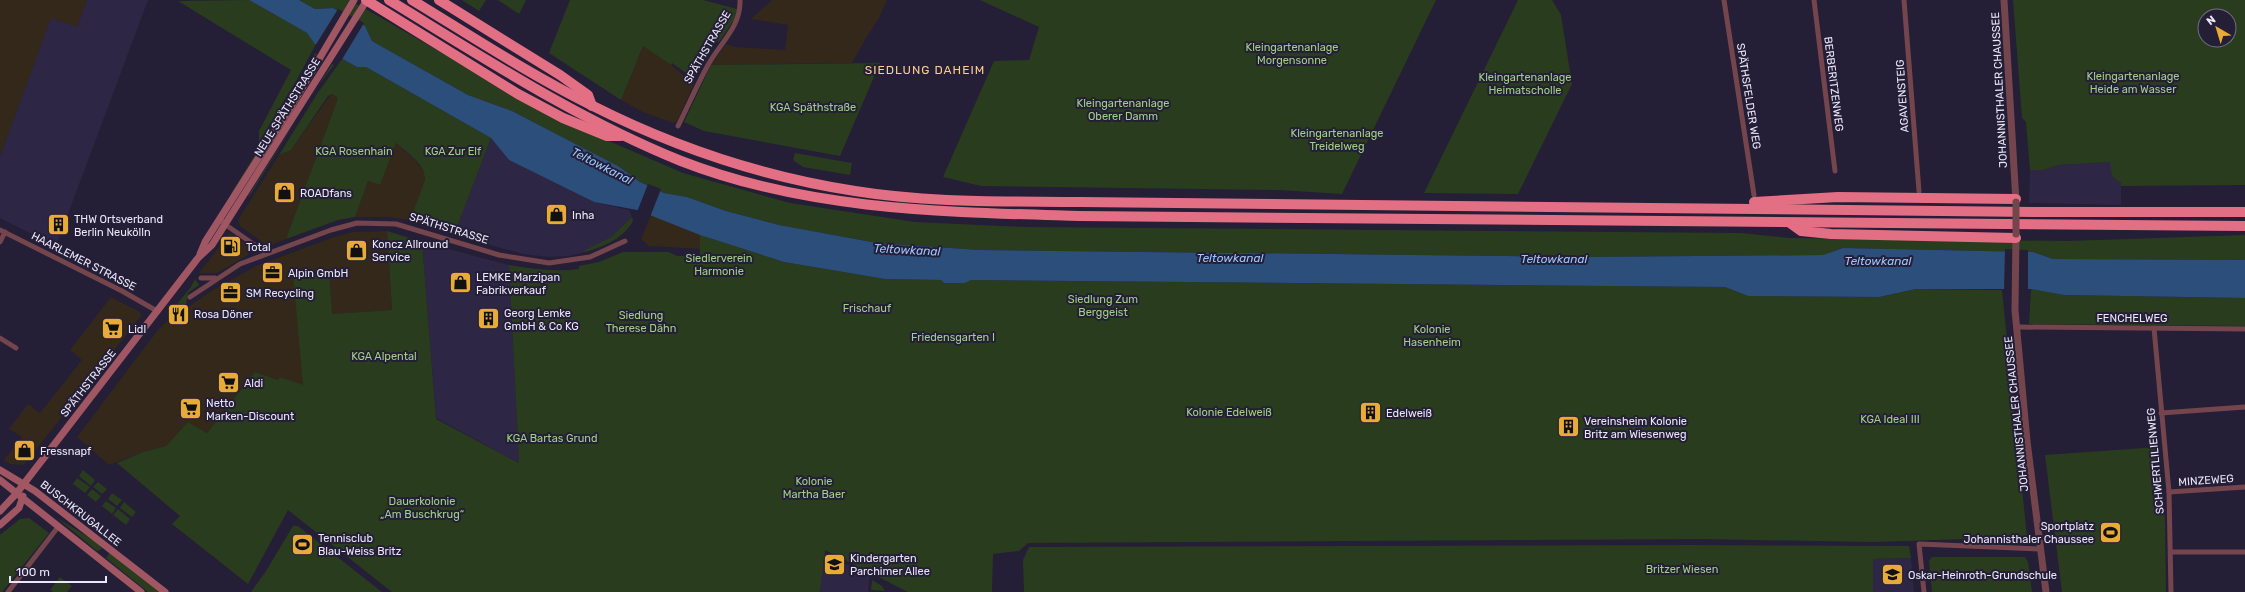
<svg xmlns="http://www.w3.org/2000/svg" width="2245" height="592" font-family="Rubik,sans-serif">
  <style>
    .commercial { fill: #34281a }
    .built { fill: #2e2645 }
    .green { fill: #2a3c1e; fill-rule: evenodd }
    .water { fill: #2b4e7a }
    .pier { fill: #241e37 }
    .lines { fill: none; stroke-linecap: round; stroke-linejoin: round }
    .minor { stroke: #74454c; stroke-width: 5 }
    .tertiary { stroke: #74454c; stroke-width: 7 }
    .secondary { stroke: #a15763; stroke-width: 7 }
    .motorway { stroke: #e36f85; stroke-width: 10 }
    .tertiary-bridge { stroke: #74454c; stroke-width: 7 }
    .labels { text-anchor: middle; stroke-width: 4; stroke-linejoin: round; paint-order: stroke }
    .street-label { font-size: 11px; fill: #eae7f8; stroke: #241e37 }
    .park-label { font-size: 11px; fill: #a1d184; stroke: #241e37 }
    .poi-label { font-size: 11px; fill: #eae7f8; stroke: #241e37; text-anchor: start }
    .neighbourhood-label { font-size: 12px; letter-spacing: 1px; fill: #facf89; stroke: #241e37 }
    .water-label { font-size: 12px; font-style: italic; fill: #9bc6fe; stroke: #241e37 }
  </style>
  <rect width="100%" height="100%" fill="#241e37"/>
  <g class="commercial">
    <polygon points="0,0 87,0 77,27 51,19 0,157"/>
    <polygon points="772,0 887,0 879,18 866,38 852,63 711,65 726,44 735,47 785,50 788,25 751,19"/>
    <polygon points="643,46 671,65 694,84 677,121 673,123 643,112 621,100"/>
    <polygon points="331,94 338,98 286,239 273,244 265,244 240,226 238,220 279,155 291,150"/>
    <polygon points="396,143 415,160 425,174 425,180 410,220 388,217 355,217 368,181 380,185"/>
    <polygon points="651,215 719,242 721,250 649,246 641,239"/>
    <polygon points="387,231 392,310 332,314 303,386 281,377 278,380 255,372 207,433 188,422 166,446 143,452 109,465 77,437 157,331 167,321 213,290 256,266 334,237 353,232"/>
    <polygon points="230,233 249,246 250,250 248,255 217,273 199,273"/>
    <polygon points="111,297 140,312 141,316 24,465 10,464 4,460 22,437 9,429 28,404 40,413 82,360 70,350"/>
  </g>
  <g class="built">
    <polygon points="87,0 148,0 56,246 0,218 0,157 51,18 77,27"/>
    <polygon points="491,138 509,160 594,202 629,210 632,217 611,237 586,250 586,252 569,256 549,257 523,254 454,235"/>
    <polygon points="2111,162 2116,178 2121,183 2121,205 2029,203 2030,170 2043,170 2059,165"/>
    <polygon points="422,242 509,265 519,463 436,418"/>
    <polygon points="824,554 870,575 868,592 820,592"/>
    <polygon points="1911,558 1914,592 1873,592 1872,559"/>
  </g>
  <g class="green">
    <polygon points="249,0 307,33 316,44 296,81 259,142 259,131 291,70 178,1"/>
    <polygon points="299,0 350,0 501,87 595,135 683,173 790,203 915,222 1026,227 1741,233 1789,238 2068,241 2245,235 2245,260 2053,259 2033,252 1843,248 1823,255 1585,257 979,250 877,243 779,225 726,211 687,197 664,193 640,182 618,166 512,111 468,95 372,41 365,26 333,8 315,9"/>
    <polygon points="462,0 486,0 479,11"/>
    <polygon points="498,0 526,0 519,14"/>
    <polygon points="570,0 703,0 737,9 734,20 719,42 717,41 714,44 696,75 689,75 672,63 671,65 643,46 621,100 549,53"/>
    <polygon points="980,0 1436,0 1342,194 1279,190 981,186 943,177 994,61 1029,60 1039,27"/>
    <polygon points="1518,0 1552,0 1561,15 1572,84 1518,194 1424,193"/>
    <path d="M2013,0H2245V185L2121,186V183L2112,176L2110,162L2059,165L2043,170H2030L2026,122L2022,118ZM2205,16H2229V40H2205Z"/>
    <polygon points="315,53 317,54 302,82 229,200 232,192 301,80"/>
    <polygon points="322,57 324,59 228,215"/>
    <path d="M342,59L357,67H366L491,138L454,235L410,220L425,180C426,165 407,152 396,143L380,185L368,181L355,217L338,220L286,239L338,98L332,94L328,96L291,150L279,155L317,94Z"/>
    <polygon points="880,63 840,156 704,131 684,122 711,65"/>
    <polygon points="332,64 334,65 315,90 249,197 248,196"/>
    <polygon points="795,153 852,163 850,175 803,167 793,160"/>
    <path d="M632,217L633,221C623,239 604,246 586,252L585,250L611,237Z"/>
    <path d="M387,231L422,242L436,419L519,463L509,265C533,269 555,272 579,269V266L599,262L623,252H669L677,256H700V235L784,262L885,279L941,280L944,283H965L971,280L1725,287L1748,296L1879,297L1916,289L2002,290L2027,537L1873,542L1701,539L1028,543L1019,551L993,554L992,592H908L825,550L820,592H392L288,510L248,584L172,524L180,516L117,463L143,452L166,446L188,422L207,433L255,372L278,380L280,377L303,385L293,274L329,272L332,314L392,310Z"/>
    <polygon points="195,279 199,285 188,293 186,305 169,317 168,315 191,287"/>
    <polygon points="2031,289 2064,295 2245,298 2245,326 2029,324"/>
    <polygon points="2158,447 2165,518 2166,592 2062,592 2045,455"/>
    <polygon points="83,470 95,480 91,486 79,476"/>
    <polygon points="77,478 90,487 85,493 73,484"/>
    <polygon points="98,482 107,489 102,494 93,487"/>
    <polygon points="92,489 101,496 96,502 87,495"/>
    <polygon points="112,493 122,500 117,506 108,499"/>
    <polygon points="106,501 116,508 112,514 102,506"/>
    <polygon points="124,502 136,512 132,517 120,508"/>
    <polygon points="118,509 130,519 126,525 113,515"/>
    <polygon points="29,518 49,533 2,592 0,592 0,535 20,519"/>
    <polygon points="57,518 98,543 102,549 97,551"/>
    <polygon points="293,526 298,526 382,592 251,592 266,571"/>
    <polygon points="1692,545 1909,546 1911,558 1873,559 1873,592 1024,592 1023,560 1029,547"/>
    <polygon points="110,552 161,592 148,592 106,558"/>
    <polygon points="1932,557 2025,557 2028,562 2032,592 1932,592 1929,561"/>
    <polygon points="60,577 72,586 67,592 53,592 50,590"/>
    <polygon points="872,580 882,586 885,591 871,590"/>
  </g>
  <polygon class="water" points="249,0 299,0 315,9 333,8 365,26 372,41 468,95 512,111 618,166 640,182 664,193 687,197 726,211 779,225 877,243 979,250 1585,257 1823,255 1843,248 2033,252 2053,259 2245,260 2245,298 2064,295 2031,289 1916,289 1879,297 1748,296 1725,287 971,280 965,283 944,283 941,280 885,279 784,262 700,235 637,210 594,202 509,160 491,138 366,67 357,67 315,44 307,33"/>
  <g class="pier">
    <polygon points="338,9 364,23 341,61 315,46"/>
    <polygon points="648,184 661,189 650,217 637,212"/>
    <polygon points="2005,249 2028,250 2028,291 2004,292"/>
  </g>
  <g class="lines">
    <g class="minor">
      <polyline points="1724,0 1754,195"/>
      <polyline points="1814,0 1835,171"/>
      <polyline points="1904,0 1919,191"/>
      <path d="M678,126C688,106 697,85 708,65C720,43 741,27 740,0"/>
      <polyline points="220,219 226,225 266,253"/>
      <polyline points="0,230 122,291 157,311"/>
      <polyline points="0,242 5,232"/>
      <polyline points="201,278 215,278"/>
      <polyline points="190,297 240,264 331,230 357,223 396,224 499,255 549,263 590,257 625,241"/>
      <polyline points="2018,327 2245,329"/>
      <polyline points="2154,328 2169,492 2171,592"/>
      <polyline points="0,338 16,348"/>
      <polyline points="2161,413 2245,407"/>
      <polyline points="2169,492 2245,487"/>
      <polyline points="2171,552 2245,552"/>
      <polyline points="8,592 58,527"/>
      <polyline points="1924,592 1919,544 2041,549"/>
    </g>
    <g class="tertiary">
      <polyline points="2004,0 2016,202"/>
      <polyline points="2016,234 2015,310 2027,441 2046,592"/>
    </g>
    <g class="secondary">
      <polyline points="200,254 205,242 289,110 354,0"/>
      <polyline points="0,470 35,491 165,592"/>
      <polyline points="0,480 141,592"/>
      <polyline points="0,511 16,494 198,258 212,245 367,0"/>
      <polyline points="0,525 19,508 23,496"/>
    </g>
    <g class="motorway">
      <polyline points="366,0 518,94 563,118 607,136 621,136"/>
      <path d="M389,0C484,58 577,119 681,161C809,211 946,212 1080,216L2245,226"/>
      <path d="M412,0C471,36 529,74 591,105C674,147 764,177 855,191C929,203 1005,201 1080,202L2038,212H2245"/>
      <polyline points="439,0 560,75 588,95 592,106"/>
      <polyline points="1754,202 1838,197 2016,199"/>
      <polyline points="1790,223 1801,231 1831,234 2016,238"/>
    </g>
    <polyline class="tertiary-bridge" points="2016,202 2016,234"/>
  </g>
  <defs>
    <symbol id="shop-square" viewBox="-11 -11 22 22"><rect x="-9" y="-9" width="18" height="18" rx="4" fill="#e8ab37" stroke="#241e37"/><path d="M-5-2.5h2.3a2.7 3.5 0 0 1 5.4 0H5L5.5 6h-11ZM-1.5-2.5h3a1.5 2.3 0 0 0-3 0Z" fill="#111"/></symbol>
    <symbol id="building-square" viewBox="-11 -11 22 22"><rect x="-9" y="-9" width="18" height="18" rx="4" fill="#e8ab37" stroke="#241e37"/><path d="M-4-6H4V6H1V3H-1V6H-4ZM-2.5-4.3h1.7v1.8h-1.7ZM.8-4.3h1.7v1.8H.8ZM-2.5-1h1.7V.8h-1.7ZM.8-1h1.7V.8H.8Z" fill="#111"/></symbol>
    <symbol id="fuel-square" viewBox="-11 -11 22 22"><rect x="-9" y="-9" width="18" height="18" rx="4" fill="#e8ab37" stroke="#241e37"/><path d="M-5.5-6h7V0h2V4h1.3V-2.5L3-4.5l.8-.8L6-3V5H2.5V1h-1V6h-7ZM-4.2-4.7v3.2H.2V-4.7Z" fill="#111"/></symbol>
    <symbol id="office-square" viewBox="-11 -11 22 22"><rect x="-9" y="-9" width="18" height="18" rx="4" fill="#e8ab37" stroke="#241e37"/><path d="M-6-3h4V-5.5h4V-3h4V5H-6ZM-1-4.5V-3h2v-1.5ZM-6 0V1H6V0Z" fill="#111"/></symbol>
    <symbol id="restaurant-square" viewBox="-11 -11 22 22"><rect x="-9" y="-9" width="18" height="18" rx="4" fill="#e8ab37" stroke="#241e37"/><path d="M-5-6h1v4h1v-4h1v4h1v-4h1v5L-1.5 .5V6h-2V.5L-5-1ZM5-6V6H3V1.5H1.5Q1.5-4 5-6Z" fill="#111"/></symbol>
    <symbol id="supermarket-square" viewBox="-11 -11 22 22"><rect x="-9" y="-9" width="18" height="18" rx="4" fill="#e8ab37" stroke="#241e37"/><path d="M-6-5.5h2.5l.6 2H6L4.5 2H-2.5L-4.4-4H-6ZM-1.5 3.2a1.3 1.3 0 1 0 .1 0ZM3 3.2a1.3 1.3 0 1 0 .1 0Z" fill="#111"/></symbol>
    <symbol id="stadium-square" viewBox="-11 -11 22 22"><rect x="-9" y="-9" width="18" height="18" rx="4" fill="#e8ab37" stroke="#241e37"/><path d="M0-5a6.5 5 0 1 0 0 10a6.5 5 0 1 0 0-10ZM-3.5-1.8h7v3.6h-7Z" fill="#111"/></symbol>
    <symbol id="school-square" viewBox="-11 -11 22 22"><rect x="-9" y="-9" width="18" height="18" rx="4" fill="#e8ab37" stroke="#241e37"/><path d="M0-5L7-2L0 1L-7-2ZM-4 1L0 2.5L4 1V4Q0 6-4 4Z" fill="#111"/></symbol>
  </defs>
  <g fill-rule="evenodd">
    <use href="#shop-square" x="272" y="180" width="25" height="25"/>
    <use href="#shop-square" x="544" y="202" width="25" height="25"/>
    <use href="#building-square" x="46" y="212" width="25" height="25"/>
    <use href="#fuel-square" x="218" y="234" width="25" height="25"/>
    <use href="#shop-square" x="344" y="238" width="25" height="25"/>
    <use href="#office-square" x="260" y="260" width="25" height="25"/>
    <use href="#shop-square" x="448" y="270" width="25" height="25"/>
    <use href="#office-square" x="218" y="280" width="25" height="25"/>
    <use href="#restaurant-square" x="166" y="302" width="25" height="25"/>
    <use href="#building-square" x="476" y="306" width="25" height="25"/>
    <use href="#supermarket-square" x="100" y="316" width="25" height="25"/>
    <use href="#supermarket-square" x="216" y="370" width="25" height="25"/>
    <use href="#supermarket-square" x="178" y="396" width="25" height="25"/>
    <use href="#building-square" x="1358" y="400" width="25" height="25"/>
    <use href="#building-square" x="1556" y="414" width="25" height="25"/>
    <use href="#shop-square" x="12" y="438" width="25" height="25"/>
    <use href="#stadium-square" x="2098" y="520" width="25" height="25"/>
    <use href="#stadium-square" x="290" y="532" width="25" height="25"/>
    <use href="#school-square" x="822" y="552" width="25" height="25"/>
    <use href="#school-square" x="1880" y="562" width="25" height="25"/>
  </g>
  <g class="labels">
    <g class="street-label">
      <text transform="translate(707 47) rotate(-60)" y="4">SPÄTHSTRASSE</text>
      <text transform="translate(1834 84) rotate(83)" y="4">BERBERITZENWEG</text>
      <text transform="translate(1999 90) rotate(-93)" y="4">JOHANNISTHALER CHAUSSEE</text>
      <text transform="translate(1749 96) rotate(81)" y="4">SPÄTHSFELDER WEG</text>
      <text transform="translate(1902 96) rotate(-94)" y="4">AGAVENSTEIG</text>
      <text transform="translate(287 107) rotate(-58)" y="4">NEUE SPÄTHSTRASSE</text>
      <text transform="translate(449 228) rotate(17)" y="4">SPÄTHSTRASSE</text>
      <text transform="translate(84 261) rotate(27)" y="4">HAARLEMER STRASSE</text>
      <text x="2132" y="322">FENCHELWEG</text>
      <text transform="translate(88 383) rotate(-52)" y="4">SPÄTHSTRASSE</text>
      <text transform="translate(2016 414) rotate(-96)" y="4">JOHANNISTHALER CHAUSSEE</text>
      <text transform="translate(2155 461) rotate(-95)" y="4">SCHWERTLILIENWEG</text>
      <text transform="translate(2206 480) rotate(-4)" y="4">MINZEWEG</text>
      <text transform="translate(81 513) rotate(38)" y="4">BUSCHKRUGALLEE</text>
    </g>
    <g class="park-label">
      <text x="1292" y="51">Kleingartenanlage<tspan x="1292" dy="13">Morgensonne</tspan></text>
      <text x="2133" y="80">Kleingartenanlage<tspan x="2133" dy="13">Heide am Wasser</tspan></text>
      <text x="1525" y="81">Kleingartenanlage<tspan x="1525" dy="13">Heimatscholle</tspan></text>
      <text x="1123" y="107">Kleingartenanlage<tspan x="1123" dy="13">Oberer Damm</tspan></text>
      <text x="813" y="111">KGA Späthstraße</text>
      <text x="1337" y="137">Kleingartenanlage<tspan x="1337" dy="13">Treidelweg</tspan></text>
      <text x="354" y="155">KGA Rosenhain</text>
      <text x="453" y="155">KGA Zur Elf</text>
      <text x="719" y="262">Siedlerverein<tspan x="719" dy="13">Harmonie</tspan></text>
      <text x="1103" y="303">Siedlung Zum<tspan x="1103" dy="13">Berggeist</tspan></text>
      <text x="867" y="312">Frischauf</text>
      <text x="641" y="319">Siedlung<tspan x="641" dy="13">Therese Dähn</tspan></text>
      <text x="1432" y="333">Kolonie<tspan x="1432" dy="13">Hasenheim</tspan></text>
      <text x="953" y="341">Friedensgarten I</text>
      <text x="384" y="360">KGA Alpental</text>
      <text x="1229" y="416">Kolonie Edelweiß</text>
      <text x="1890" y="423">KGA Ideal III</text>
      <text x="552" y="442">KGA Bartas Grund</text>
      <text x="814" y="485">Kolonie<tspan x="814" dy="13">Martha Baer</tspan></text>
      <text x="422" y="505">Dauerkolonie<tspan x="422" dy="13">„Am Buschkrug“</tspan></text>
      <text x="1682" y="573">Britzer Wiesen</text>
    </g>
    <g class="poi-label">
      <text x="300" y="197">ROADfans</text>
      <text x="572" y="219">Inha</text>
      <text x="74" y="223">THW Ortsverband<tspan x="74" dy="13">Berlin Neukölln</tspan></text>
      <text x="372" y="248">Koncz Allround<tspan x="372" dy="13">Service</tspan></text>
      <text x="246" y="251">Total</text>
      <text x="288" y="277">Alpin GmbH</text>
      <text x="476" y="281">LEMKE Marzipan<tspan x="476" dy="13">Fabrikverkauf</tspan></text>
      <text x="246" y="297">SM Recycling</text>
      <text x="504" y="317">Georg Lemke<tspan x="504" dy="13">GmbH &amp; Co KG</tspan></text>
      <text x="194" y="318">Rosa Döner</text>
      <text x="128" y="333">Lidl</text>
      <text x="244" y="387">Aldi</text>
      <text x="206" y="407">Netto<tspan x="206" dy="13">Marken-Discount</tspan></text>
      <text x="1386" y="417">Edelweiß</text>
      <text x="1584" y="425">Vereinsheim Kolonie<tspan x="1584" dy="13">Britz am Wiesenweg</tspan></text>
      <text x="40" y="455">Fressnapf</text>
      <text x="2094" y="530" text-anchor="end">Sportplatz<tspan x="2094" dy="13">Johannisthaler Chaussee</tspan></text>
      <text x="318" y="542">Tennisclub<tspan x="318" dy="13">Blau-Weiss Britz</tspan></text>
      <text x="850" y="562">Kindergarten<tspan x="850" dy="13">Parchimer Allee</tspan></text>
      <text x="1908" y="579">Oskar-Heinroth-Grundschule</text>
    </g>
    <g class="neighbourhood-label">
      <text x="925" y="74">SIEDLUNG DAHEIM</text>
    </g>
    <g class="water-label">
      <text transform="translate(602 166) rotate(27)" y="4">Teltowkanal</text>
      <text transform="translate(907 250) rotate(3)" y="4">Teltowkanal</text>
      <text x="1230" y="262">Teltowkanal</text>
      <text x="1554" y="263">Teltowkanal</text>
      <text x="1878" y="265">Teltowkanal</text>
    </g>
  </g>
  <g transform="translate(2217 28) rotate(322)"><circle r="19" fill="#241e37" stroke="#736e84"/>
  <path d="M0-3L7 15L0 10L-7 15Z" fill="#e8ab37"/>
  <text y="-6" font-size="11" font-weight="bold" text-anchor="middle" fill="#eae7f8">N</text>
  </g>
  <path d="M10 576v6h96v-6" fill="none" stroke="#eae7f8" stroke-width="2"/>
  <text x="16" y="576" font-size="12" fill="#eae7f8" stroke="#241e37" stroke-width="3" paint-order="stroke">100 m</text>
</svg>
